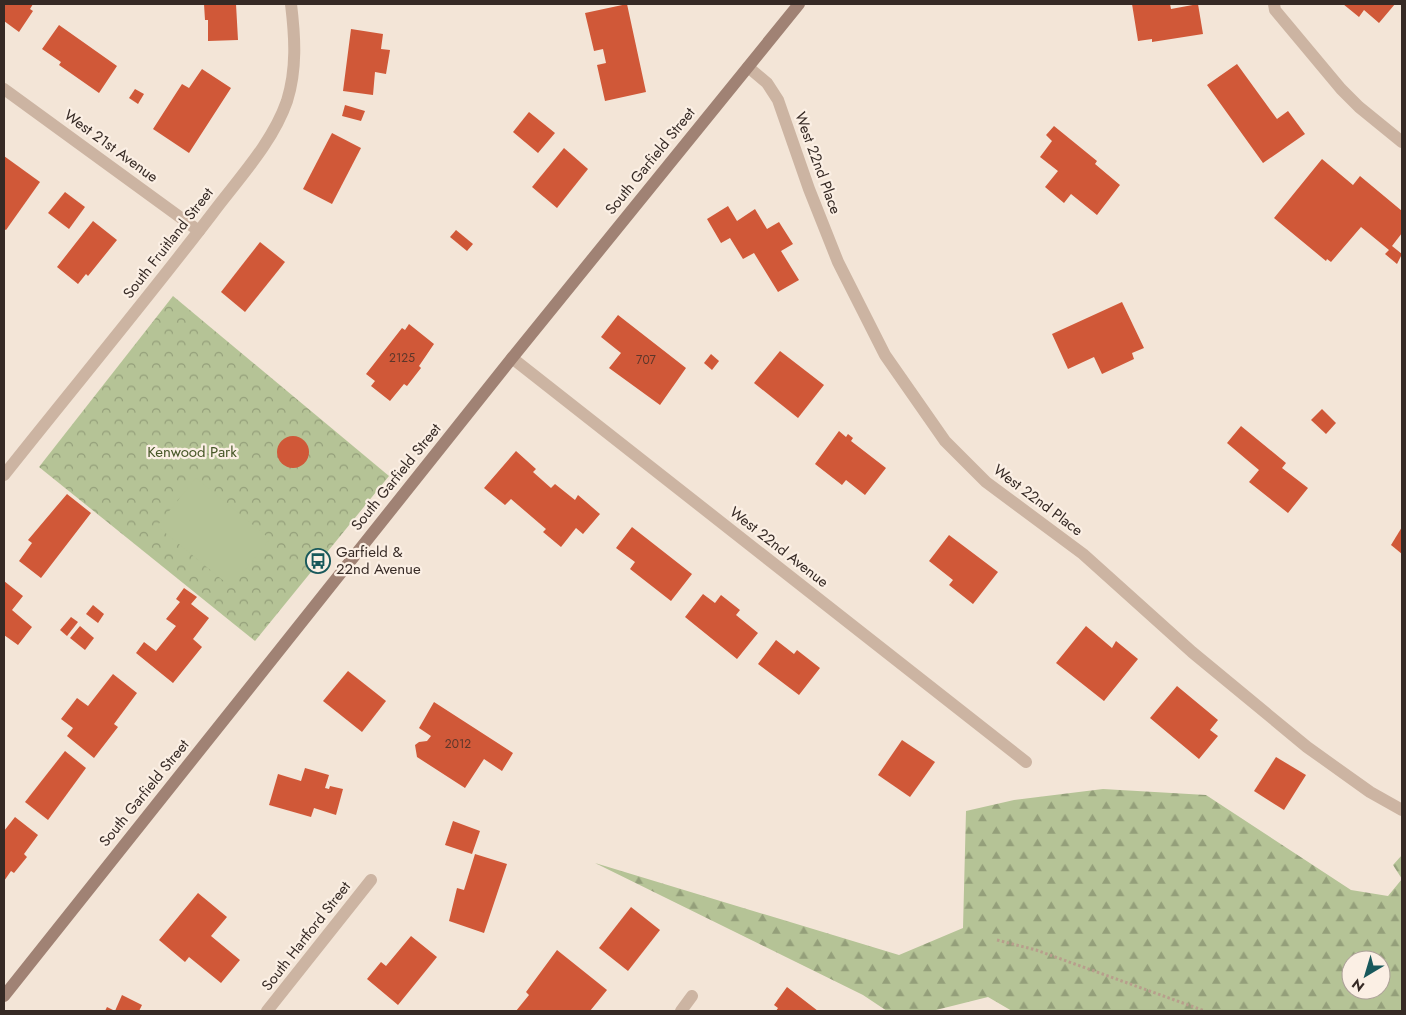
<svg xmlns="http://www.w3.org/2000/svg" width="1406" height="1015" font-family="Jost,sans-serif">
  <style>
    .forest { fill: url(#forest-firs); fill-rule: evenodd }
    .park { fill: url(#park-crowns) }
    .pitch { fill: #b5c396 }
    .building { fill: #d05838 }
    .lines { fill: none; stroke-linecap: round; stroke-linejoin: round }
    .path { stroke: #b89e8c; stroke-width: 3; stroke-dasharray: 2.5 2.5; stroke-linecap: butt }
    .street { stroke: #ccb4a2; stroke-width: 12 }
    .secondary { stroke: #a08274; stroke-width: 12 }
    .labels { text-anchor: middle; stroke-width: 4.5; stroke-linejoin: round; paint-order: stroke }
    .number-label { font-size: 12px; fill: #5c362a }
    .street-label { font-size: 15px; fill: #362a25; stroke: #fbefe4 }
    .park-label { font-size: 15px; fill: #465627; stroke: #fbefe4 }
    .poi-label { font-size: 15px; fill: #362a25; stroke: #fbefe4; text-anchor: start }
  </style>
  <defs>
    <pattern id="forest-firs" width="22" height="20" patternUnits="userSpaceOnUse" patternTransform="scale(1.25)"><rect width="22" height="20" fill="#b5c396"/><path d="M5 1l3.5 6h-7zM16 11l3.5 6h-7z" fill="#949f7a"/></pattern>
    <pattern id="park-crowns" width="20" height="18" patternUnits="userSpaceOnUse" patternTransform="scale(1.25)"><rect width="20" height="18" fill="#b5c396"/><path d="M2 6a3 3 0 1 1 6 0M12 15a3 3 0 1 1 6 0" fill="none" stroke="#949f7a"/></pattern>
  </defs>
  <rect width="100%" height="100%" fill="#f3e5d7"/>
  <path class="forest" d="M1103,789L1206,795L1351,890L1388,896L1402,879L1393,865L1402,855V1011H1012L988,997L932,1011H887L863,995L595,863L899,955L963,928L966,811L1014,800ZM1351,960H1381V990H1351Z"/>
  <polygon class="park" points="173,296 389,476 255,641 39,467"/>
  <polygon class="pitch" points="196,478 270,539 231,587 157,526"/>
  <g class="building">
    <polygon points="4,4 33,4 30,9 33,11 19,32 4,21"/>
    <polygon points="204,4 236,4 238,40 208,41 208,20 205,20"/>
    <polygon points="627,4 646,92 605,101 597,65 606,63 603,49 594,51 585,13"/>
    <polygon points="1132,4 1170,4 1171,9 1198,4 1203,34 1152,42 1152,39 1138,41"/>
    <polygon points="1343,4 1395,4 1379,23 1364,10 1359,17"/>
    <polygon points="59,25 117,66 99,93 59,65 61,62 42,49"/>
    <polygon points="351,29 383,34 381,49 390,50 386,74 375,72 373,95 343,91"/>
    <polygon points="1237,64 1277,119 1288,111 1305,134 1263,163 1207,85"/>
    <polygon points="202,69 231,88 189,153 153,129 182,84 189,88"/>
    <polygon points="135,89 144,94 138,104 129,98"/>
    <polygon points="345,105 365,111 361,121 342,116"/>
    <polygon points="529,112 555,133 538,153 513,132"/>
    <polygon points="1054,126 1097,161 1095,164 1120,185 1097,215 1071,194 1064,203 1045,187 1058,171 1040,157 1052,141 1046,135"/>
    <polygon points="332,133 361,148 332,204 303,189"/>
    <polygon points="564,148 588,169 557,208 532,187"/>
    <polygon points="4,156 40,182 6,230 4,229"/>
    <polygon points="1322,159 1353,185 1360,176 1402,211 1402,233 1392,246 1402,254 1397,264 1385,254 1389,250 1361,227 1331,262 1327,259 1326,261 1274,218"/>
    <polygon points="65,192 85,207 69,229 48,213"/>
    <polygon points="728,206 737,221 755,209 767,229 779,222 793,244 781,251 799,280 778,292 754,253 743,259 730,238 721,243 707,219"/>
    <polygon points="93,221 117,240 88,276 86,274 78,284 57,267"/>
    <polygon points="456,230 473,244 467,251 450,237"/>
    <polygon points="260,242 285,262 245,312 221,292"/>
    <polygon points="1122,302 1144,348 1132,353 1134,359 1102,374 1094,357 1068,369 1052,334"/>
    <polygon points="618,315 686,368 660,405 609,368 621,353 601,337"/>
    <polygon points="409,324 434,344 419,366 421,368 407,386 404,384 390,401 371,386 375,381 366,374 402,328 405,330"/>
    <polygon points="780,351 824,385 798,418 754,383"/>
    <polygon points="711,354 719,361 712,370 704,363"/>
    <polygon points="1322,409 1336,423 1326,434 1311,420"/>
    <polygon points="1241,426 1286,463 1282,468 1308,488 1288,513 1249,482 1259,470 1227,443"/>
    <polygon points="839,431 846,437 848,434 853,438 851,441 886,468 865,495 846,480 842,485 815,464"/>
    <circle cx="293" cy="452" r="16"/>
    <polygon points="516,451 536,469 533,472 551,488 555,484 575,500 578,495 600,514 583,534 576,528 561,547 543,532 546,529 511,499 505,505 484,488"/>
    <polygon points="67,494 91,513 41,578 19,561 32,543 28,540"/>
    <polygon points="632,527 692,574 671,601 630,569 635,562 616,548"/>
    <polygon points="1402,527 1402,554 1391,545"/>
    <polygon points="949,535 998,572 973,604 949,585 953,580 929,561"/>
    <polygon points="4,581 23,596 12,610 32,627 18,645 4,635"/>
    <polygon points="184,588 197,597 191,604 209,618 193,639 202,647 173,683 136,653 144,642 156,651 176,626 166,619 180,602 176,599"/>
    <polygon points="703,594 715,603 721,595 740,610 736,615 758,633 737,659 685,617"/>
    <polygon points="93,605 104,614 98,623 86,614"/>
    <polygon points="71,617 78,622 67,636 60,630"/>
    <polygon points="80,626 94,638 85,650 70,638"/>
    <polygon points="1086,626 1112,648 1116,641 1138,659 1104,701 1056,663"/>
    <polygon points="776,640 794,654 797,650 820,668 799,695 758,664"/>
    <polygon points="348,671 386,701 362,732 323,701"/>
    <polygon points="113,674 137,693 114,724 118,727 94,758 67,736 73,728 61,719 77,698 88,706"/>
    <polygon points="1177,686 1218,720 1210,730 1218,736 1199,759 1150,718"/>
    <polygon points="434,702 513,753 502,771 484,759 465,788 417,757 415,745 419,742 427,741 431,736 419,728"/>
    <polygon points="902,740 935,762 910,797 878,775"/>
    <polygon points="65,751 86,768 48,820 25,802"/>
    <polygon points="1276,757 1306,775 1284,810 1254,791"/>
    <polygon points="305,768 329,775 325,788 329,789 330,786 343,789 336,815 314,808 311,817 269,805 278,774 301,781"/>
    <polygon points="15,817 38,835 24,854 27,857 14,873 11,871 4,881 4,831"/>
    <polygon points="453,821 480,831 472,854 445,845"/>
    <polygon points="475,854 507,864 484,933 449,921 457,888 464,890"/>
    <polygon points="198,893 227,917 211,936 240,960 221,983 189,957 185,962 159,940"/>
    <polygon points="631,907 660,930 628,971 599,948"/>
    <polygon points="411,936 437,957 398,1005 367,979 381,962 386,966"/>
    <polygon points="557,950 607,990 590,1011 516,1011 529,995 526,992"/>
    <polygon points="787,987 818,1011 776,1011 778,1008 774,1005"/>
    <polygon points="122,995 142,1005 139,1011 105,1011 107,1007 115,1011"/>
  </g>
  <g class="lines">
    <polyline class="path" points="997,940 1036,950 1205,1011"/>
    <g class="street">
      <polyline points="1274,4 1275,10 1341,89 1359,107 1402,142"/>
      <polyline points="748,67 767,83 778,100 809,189 838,262 885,355 945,441 986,482 1083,554 1192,652 1307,747 1370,792 1402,810"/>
      <polyline points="4,89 199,231"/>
      <polyline points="512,358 1026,762"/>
      <path d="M4,475C73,388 144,303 212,214C238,179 272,144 287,101C297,69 295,37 291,4"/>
      <polyline points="267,1011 371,880"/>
      <polyline points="681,1011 692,996"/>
    </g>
    <polyline class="secondary" points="4,996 512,358 799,4"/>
  </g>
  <defs>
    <symbol id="bus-ring" viewBox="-11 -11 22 22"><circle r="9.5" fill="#fbefe4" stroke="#18585b" stroke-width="1.5"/><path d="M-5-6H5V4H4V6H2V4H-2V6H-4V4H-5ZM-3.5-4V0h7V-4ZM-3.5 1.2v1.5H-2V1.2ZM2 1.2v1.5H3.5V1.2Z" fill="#18585b"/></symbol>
  </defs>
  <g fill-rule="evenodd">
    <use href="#bus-ring" x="304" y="547" width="28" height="28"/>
  </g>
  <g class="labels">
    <g class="number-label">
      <text x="402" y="362">2125</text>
      <text x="646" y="364">707</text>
      <text x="458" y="748">2012</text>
    </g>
    <g class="street-label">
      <text transform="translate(111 146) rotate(36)" y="5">West 21st Avenue</text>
      <text transform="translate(650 161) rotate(-51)" y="5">South Garfield Street</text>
      <text transform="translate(818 163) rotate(70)" y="5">West 22nd Place</text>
      <text transform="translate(168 243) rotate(-52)" y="5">South Fruitland Street</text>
      <text transform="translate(396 477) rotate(-51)" y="5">South Garfield Street</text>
      <text transform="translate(1038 500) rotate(37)" y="5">West 22nd Place</text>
      <text transform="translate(779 547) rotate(38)" y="5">West 22nd Avenue</text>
      <text transform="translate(144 793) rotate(-51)" y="5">South Garfield Street</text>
      <text transform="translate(306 936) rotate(-52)" y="5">South Hartford Street</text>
    </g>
    <g class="park-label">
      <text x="192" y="457">Kenwood Park</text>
    </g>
    <g class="poi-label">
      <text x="336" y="557">Garfield &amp;<tspan x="336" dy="17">22nd Avenue</tspan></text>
    </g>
  </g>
  <rect width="1406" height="1015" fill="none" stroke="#362a25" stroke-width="10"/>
  <g transform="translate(1366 975) rotate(218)"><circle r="24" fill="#fbefe4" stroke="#aca098"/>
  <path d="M0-4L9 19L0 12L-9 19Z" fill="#18585b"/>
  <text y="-8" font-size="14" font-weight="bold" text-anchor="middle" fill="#362a25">N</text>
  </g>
</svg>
